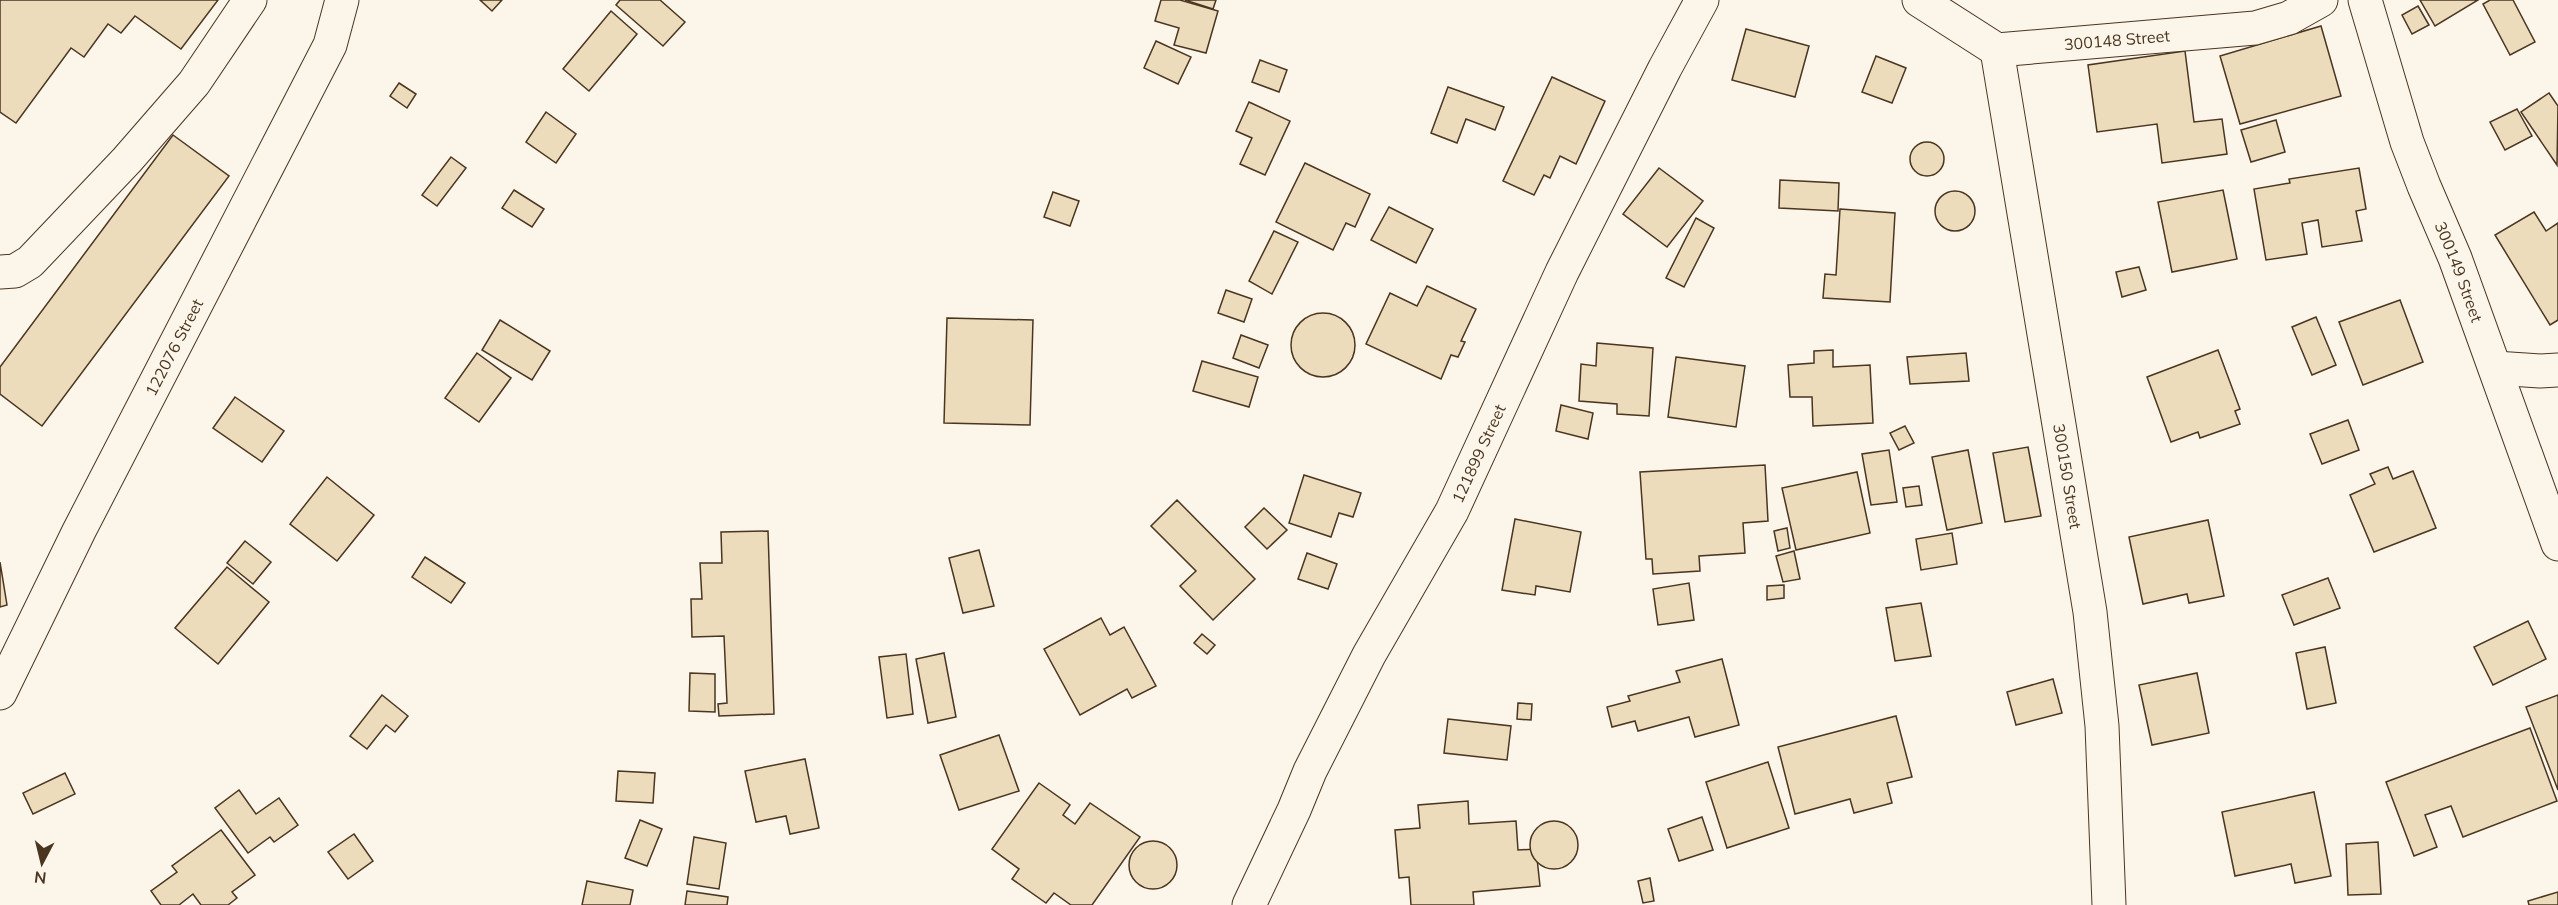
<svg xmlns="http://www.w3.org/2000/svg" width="2558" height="905" font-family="Mulish,sans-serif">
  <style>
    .building { fill: #ecdcbc; stroke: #4a3520; stroke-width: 1.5 }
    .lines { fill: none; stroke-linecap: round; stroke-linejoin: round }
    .minor-casing { stroke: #4a3520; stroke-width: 35 }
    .minor { stroke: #fbf6e9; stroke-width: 33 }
    .labels { text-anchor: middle; stroke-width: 4.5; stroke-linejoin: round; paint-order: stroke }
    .street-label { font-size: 16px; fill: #4a3520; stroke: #fbf6e9 }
  </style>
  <rect width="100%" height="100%" fill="#fbf6e9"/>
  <g class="building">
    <polygon points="0,0 218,0 181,49 135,16 121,33 108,24 84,57 71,48 16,123 0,112"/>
    <polygon points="480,0 502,0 492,11"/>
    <polygon points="620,0 660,0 685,22 663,46 616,5"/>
    <polygon points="1161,0 1180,0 1218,11 1206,53 1174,45 1179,28 1155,21"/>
    <polygon points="1185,0 1216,0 1213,9"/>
    <polygon points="2420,0 2478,0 2435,26"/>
    <polygon points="2490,0 2513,0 2535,42 2510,55 2483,4"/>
    <polygon points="2418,6 2429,25 2412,34 2402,15"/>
    <polygon points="611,11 637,34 589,91 563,69"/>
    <polygon points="2321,26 2341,96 2240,124 2220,56"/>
    <polygon points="1746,29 1809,46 1795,97 1732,80"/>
    <polygon points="1156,41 1191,57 1178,84 1144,68"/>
    <polygon points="2185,51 2194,122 2222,119 2227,154 2162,163 2157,124 2097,132 2088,65"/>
    <polygon points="1876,56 1906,68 1892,103 1862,92"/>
    <polygon points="1260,60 1287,70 1279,92 1252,82"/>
    <polygon points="1552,77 1605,101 1576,164 1560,156 1550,178 1544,175 1534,195 1503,181"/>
    <polygon points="399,83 416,94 407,108 390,96"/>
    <polygon points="1448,87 1504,107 1495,130 1466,119 1457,143 1431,133"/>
    <polygon points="2549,93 2558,106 2557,165 2521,112"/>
    <polygon points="1249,102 1290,121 1265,175 1240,164 1252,138 1236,131"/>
    <polygon points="2517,109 2532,136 2505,150 2490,122"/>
    <polygon points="546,112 576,134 556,163 526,142"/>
    <polygon points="2276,120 2285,152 2251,162 2241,130"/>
    <polygon points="173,135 229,176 42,426 0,394 0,367"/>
    <circle cx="1927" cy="159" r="17"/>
    <polygon points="451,157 466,168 437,206 422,195"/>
    <polygon points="1305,163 1370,194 1355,227 1346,223 1333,250 1276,222"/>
    <polygon points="1659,168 1703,201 1667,247 1623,214"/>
    <polygon points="2359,168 2366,209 2356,211 2362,241 2322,247 2318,220 2302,223 2307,254 2266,260 2254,189 2290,183 2289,179"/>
    <polygon points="1780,180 1839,183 1838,211 1779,208"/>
    <polygon points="514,190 544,209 532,227 502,208"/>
    <polygon points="2223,190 2237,259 2172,272 2158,202"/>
    <circle cx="1955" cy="211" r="20"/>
    <polygon points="1053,192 1079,201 1070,226 1044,217"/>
    <polygon points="1389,207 1433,229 1416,263 1371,240"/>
    <polygon points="1840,209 1895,213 1890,302 1823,298 1825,274 1836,275"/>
    <polygon points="2534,212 2546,231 2558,223 2558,320 2550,325 2495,235"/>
    <polygon points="1696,218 1714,228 1684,287 1666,278"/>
    <polygon points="1274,231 1298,242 1272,294 1249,281"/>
    <polygon points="2139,267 2146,290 2122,297 2116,272"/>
    <polygon points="1427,286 1476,309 1461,341 1465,342 1458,357 1451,355 1441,379 1366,344 1390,293 1417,306"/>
    <polygon points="1226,290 1252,299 1244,322 1218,313"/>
    <polygon points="2400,300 2423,362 2363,385 2339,322"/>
    <circle cx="1323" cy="345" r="32"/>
    <polygon points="2316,317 2336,365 2312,375 2292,327"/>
    <polygon points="947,318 1033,320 1030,425 944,423"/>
    <polygon points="500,320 550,351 532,380 482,350"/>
    <polygon points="1241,335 1268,345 1259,368 1233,358"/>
    <polygon points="1597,343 1653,348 1649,416 1617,414 1617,404 1579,401 1581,364 1596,366"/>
    <polygon points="1833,350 1833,367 1870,365 1873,423 1813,426 1812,397 1790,397 1788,365 1814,363 1814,351"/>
    <polygon points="2218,350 2240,409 2235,411 2240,424 2200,438 2198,432 2171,442 2147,377"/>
    <polygon points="477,353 511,378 479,422 445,398"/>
    <polygon points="1966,353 1969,381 1910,384 1907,357"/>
    <polygon points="1676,357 1745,366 1736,427 1668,417"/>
    <polygon points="1202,361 1258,377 1249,407 1193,391"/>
    <polygon points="235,397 284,431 262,462 213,428"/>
    <polygon points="1561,405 1593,413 1588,439 1556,431"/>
    <polygon points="2348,420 2359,450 2322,464 2310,434"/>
    <polygon points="1905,426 1914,443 1899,450 1890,433"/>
    <polygon points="2028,447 2041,516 2005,522 1993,453"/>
    <polygon points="1889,450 1897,502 1871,505 1862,454"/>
    <polygon points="1968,450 1982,523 1947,530 1932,457"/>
    <polygon points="1765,465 1768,521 1743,523 1745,553 1699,556 1700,571 1653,574 1652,559 1646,559 1640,472"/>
    <polygon points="2388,467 2393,479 2413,471 2436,528 2374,552 2350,495 2375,484 2370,474"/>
    <polygon points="1857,472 1870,533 1796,550 1782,488"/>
    <polygon points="1304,475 1361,493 1353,517 1339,513 1331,537 1289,523"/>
    <polygon points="327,477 374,515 337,561 290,524"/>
    <polygon points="1919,486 1922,505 1906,507 1903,488"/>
    <polygon points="1177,500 1255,579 1213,620 1180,586 1196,571 1151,526"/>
    <polygon points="1264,508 1287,530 1267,549 1245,527"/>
    <polygon points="1515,519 1581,532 1570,592 1536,586 1535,595 1502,590"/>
    <polygon points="2208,520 2224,596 2189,603 2187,594 2143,604 2129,537"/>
    <polygon points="1787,528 1790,548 1778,551 1774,531"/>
    <polygon points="768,531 774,714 719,716 718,704 727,703 724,636 692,637 691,599 702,599 700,563 722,563 721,532"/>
    <polygon points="1952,533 1957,564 1921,570 1916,539"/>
    <polygon points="245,541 271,562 253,584 227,563"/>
    <polygon points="979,550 994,606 963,613 949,558"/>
    <polygon points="1794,551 1800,579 1783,582 1776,556"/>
    <polygon points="1307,553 1337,564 1328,589 1298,579"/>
    <polygon points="425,557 465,583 451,603 412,577"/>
    <polygon points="0,562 7,605 0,607"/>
    <polygon points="227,567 269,602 218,664 175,628"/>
    <polygon points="2328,578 2340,608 2294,625 2282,595"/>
    <polygon points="1689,583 1694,620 1658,625 1653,589"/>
    <polygon points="1784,585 1784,598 1767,600 1767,586"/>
    <polygon points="1921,603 1931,656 1895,661 1886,608"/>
    <polygon points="1101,618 1110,635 1124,627 1156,686 1132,698 1127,689 1080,715 1044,649"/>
    <polygon points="2528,621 2546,659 2493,685 2474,647"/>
    <polygon points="1202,634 1215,645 1207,654 1194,643"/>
    <polygon points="2325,647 2336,703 2307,709 2296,653"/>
    <polygon points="944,653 956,717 928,723 916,659"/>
    <polygon points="906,654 913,714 887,718 879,657"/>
    <polygon points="1722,659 1739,725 1695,737 1689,717 1638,731 1635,721 1612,727 1607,707 1630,701 1628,696 1680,682 1676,671"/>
    <polygon points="690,673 715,674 715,712 689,711"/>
    <polygon points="2197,673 2209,733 2152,745 2139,685"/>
    <polygon points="2053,679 2062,713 2016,725 2007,692"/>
    <polygon points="382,695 408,716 395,732 386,725 367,749 350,736"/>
    <polygon points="2558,695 2558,790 2526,707"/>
    <polygon points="1518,703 1532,704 1531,720 1517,719"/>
    <polygon points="1896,716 1912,777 1887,783 1892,803 1854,813 1850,799 1795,814 1778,747"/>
    <polygon points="1448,719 1511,726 1507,760 1444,753"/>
    <polygon points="2530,728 2557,801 2463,837 2451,806 2425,815 2437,847 2414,856 2386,782"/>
    <polygon points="999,735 1019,791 959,810 940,755"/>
    <polygon points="805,759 819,828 790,834 786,816 756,822 745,771"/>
    <polygon points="1768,762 1789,828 1727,848 1706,782"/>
    <polygon points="618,771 655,773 653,803 616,801"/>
    <polygon points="65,773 75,794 33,814 23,793"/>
    <polygon points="1039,783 1070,805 1063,815 1075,824 1090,803 1140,837 1092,905 1071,905 1054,893 1046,903 1012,879 1019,869 992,849"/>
    <polygon points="239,790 256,814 279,798 298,825 274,842 270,837 248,853 215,808"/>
    <polygon points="2314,792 2331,876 2295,883 2291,864 2235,876 2222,812"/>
    <polygon points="1468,801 1469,824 1516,821 1518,850 1536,849 1540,886 1473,892 1474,905 1411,905 1409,877 1399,878 1395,830 1420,828 1418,805"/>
    <polygon points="1702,817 1713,850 1679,861 1668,829"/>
    <polygon points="640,820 662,829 647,866 625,858"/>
    <circle cx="1554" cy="845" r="24"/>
    <polygon points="221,830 255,875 232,892 237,898 228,905 201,905 193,894 179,905 161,905 151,891 177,872 172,866"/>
    <polygon points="354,834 373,861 348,879 328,852"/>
    <polygon points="694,837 726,843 719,889 687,884"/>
    <circle cx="1153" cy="865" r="24"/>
    <polygon points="2378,842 2381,894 2348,895 2346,844"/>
    <polygon points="1650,878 1654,901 1643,903 1638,881"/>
    <polygon points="587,881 633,890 630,905 582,905"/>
    <polygon points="687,891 728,897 727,905 685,905"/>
    <polygon points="2558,892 2558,905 2529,905 2528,901"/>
  </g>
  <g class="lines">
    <defs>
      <g id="minor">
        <path id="s1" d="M1919,0L1997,50L2255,28L2289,18L2321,0"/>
        <path id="s2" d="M2365,0L2407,142L2424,186L2455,258L2558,544"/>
        <path id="s3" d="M1997,50L2090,612L2102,726L2109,905"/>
        <polyline points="0,272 15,271 30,262 127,160 194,83 250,0"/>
        <polyline points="2495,368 2540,371 2558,370"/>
        <path id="s4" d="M0,693L79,531L330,45L342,0"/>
        <path id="s5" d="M1249,905L1294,810L1310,771L1369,655L1452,511L1562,272L1665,68L1702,0"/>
      </g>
    </defs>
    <use href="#minor" class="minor-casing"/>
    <use href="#minor" class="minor"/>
  </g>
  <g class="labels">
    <g class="street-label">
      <text dy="6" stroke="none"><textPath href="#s1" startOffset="213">300148 Street</textPath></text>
      <text dy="6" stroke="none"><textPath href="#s2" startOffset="288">300149 Street</textPath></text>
      <text dy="6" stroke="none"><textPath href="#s4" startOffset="387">122076 Street</textPath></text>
      <text dy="6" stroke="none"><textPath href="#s5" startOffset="507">121899 Street</textPath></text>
      <text dy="6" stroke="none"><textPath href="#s3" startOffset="432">300150 Street</textPath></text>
    </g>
  </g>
  <g transform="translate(42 863) rotate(187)" stroke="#fbf6e9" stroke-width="4.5" paint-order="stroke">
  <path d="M0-4.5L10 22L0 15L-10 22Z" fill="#4a3520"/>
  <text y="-9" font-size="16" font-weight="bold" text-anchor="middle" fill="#4a3520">N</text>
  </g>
</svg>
